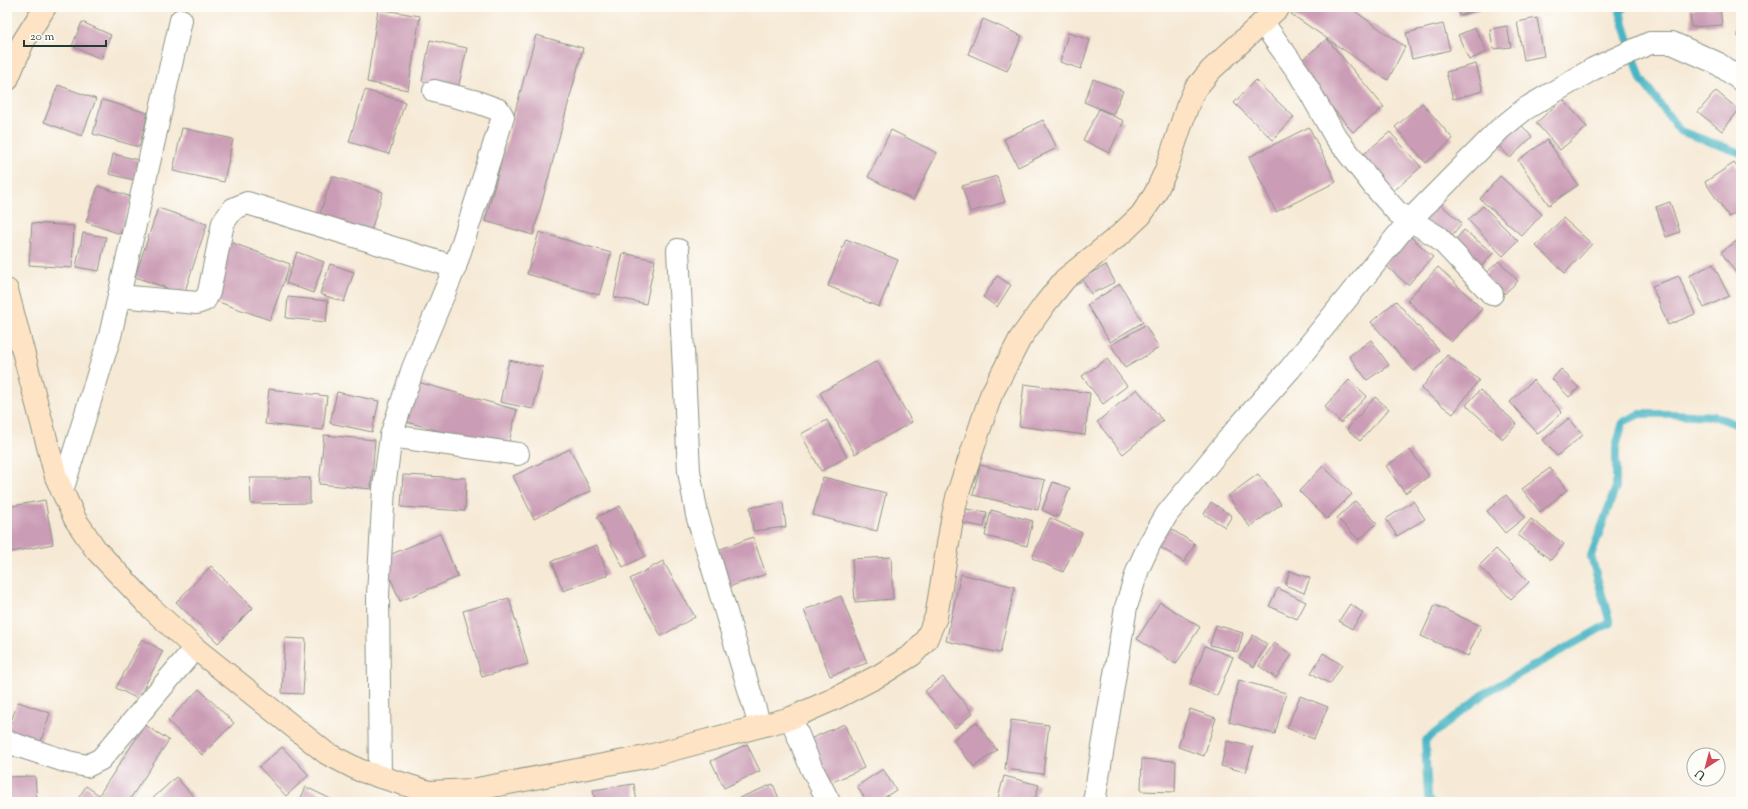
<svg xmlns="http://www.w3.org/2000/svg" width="1748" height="809" font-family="'Sorts Mill Goudy',serif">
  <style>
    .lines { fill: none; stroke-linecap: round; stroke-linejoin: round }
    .stream { stroke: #48b5c4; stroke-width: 8 }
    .building { fill: #cb9cb5 }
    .street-casing { stroke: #8a9384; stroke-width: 24 }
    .secondary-casing { stroke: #8a9384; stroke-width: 24 }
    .street { stroke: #fff; stroke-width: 22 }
    .secondary { stroke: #fee4c5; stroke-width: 22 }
  </style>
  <rect width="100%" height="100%" fill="#fdfcf7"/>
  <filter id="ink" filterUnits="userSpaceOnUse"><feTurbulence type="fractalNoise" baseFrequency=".025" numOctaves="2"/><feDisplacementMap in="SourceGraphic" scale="8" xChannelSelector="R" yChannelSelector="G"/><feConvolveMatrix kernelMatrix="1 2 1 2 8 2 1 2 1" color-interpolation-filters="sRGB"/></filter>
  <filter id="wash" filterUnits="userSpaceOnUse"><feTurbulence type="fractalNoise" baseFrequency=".012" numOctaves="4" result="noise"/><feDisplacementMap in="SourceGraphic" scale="16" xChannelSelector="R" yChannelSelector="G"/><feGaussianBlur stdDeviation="0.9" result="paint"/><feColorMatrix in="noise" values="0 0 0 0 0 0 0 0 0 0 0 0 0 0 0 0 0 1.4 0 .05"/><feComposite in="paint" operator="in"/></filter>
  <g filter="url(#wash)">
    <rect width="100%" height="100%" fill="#f6e9d5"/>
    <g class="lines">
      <g class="stream">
        <polyline points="1624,7 1620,12 1641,79 1680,131 1741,153"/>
        <polyline points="1430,802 1428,798 1425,741 1485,693 1610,623 1591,556 1616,487 1616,447 1623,422 1640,414 1669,414 1714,416 1741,426"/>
      </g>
    </g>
    <g id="blocks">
      <g class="building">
        <polygon points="1298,7 1349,7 1405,47 1388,80 1291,14"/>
        <polygon points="1457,7 1487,7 1459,16"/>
        <polygon points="1720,7 1722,25 1691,27 1690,9"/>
        <polygon points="1739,7 1741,7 1741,37 1738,37"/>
        <polygon points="378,9 420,16 408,90 367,82"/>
        <polygon points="1537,18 1544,56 1524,60 1517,22"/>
        <polygon points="983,19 1022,36 1007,71 968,54"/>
        <polygon points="82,22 111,35 101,59 72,46"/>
        <polygon points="1443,24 1450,50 1412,59 1406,33"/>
        <polygon points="1507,26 1511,47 1493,49 1490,29"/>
        <polygon points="1475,28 1487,52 1469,60 1458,35"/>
        <polygon points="1068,33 1090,40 1081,69 1060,62"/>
        <polygon points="536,35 583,48 533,235 485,221"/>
        <polygon points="1327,39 1384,107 1353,132 1296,65"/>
        <polygon points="430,40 467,48 458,89 422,81"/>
        <polygon points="1476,64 1483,91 1453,99 1446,72"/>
        <polygon points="1093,79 1123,91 1113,114 1084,102"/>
        <polygon points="1255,80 1294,117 1273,140 1234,103"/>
        <polygon points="58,85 96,99 82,136 44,122"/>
        <polygon points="365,90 405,102 389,154 349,142"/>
        <polygon points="1716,91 1739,110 1722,131 1698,112"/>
        <polygon points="1563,99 1587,127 1560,150 1536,123"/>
        <polygon points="102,100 148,113 139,147 93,134"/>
        <polygon points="1422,103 1453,139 1426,163 1395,127"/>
        <polygon points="1099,109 1124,121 1109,153 1083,140"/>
        <polygon points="1515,118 1532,137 1510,158 1493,139"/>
        <polygon points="1043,120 1057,148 1018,167 1004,139"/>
        <polygon points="1309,127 1336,182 1276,212 1249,157"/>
        <polygon points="182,128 233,139 224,182 173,171"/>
        <polygon points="891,130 937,153 913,200 868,177"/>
        <polygon points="1390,132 1421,167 1389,195 1358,159"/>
        <polygon points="1547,140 1578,185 1549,205 1518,160"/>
        <polygon points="113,154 139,160 134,180 109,174"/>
        <polygon points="1734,163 1741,173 1741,209 1729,217 1705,182"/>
        <polygon points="332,176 383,192 369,237 318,220"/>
        <polygon points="997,176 1005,202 970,212 962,186"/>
        <polygon points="1500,176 1542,214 1522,236 1480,199"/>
        <polygon points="98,186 132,197 120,234 86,222"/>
        <polygon points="1434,199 1462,223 1447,241 1418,217"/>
        <polygon points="1670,202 1680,232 1666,237 1656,207"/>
        <polygon points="1483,206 1518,241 1503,256 1468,220"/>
        <polygon points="158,208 207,224 184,294 135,277"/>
        <polygon points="1563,218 1592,244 1565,273 1536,246"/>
        <polygon points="32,223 74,226 72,268 29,265"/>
        <polygon points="1464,230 1493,253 1478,270 1449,247"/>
        <polygon points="539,232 611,253 599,295 527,274"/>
        <polygon points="83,233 106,237 99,271 76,267"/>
        <polygon points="1410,236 1433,257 1408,285 1384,264"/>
        <polygon points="1741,238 1741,280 1721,252"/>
        <polygon points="846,239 898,260 879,307 828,286"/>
        <polygon points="230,242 290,264 270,320 210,299"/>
        <polygon points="297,252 324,262 313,293 286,283"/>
        <polygon points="623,253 655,260 646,304 614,297"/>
        <polygon points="1499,261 1518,281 1503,295 1484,275"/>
        <polygon points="330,264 354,272 344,302 320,294"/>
        <polygon points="1713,264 1729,296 1704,308 1689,276"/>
        <polygon points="1106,265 1115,282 1091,294 1082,278"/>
        <polygon points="1438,267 1482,309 1451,342 1407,300"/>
        <polygon points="997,276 1011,285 997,307 983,297"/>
        <polygon points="1679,276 1695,314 1668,325 1652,286"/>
        <polygon points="1120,284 1143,322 1110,342 1087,305"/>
        <polygon points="288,297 328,301 326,322 286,318"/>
        <polygon points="1396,301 1439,350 1414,371 1371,322"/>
        <polygon points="1145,325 1159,348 1125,368 1111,345"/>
        <polygon points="1371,340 1389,365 1367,380 1349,356"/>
        <polygon points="1447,355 1479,380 1453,414 1421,389"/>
        <polygon points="1107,359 1127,386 1103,404 1082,376"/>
        <polygon points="509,360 543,367 533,409 500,402"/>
        <polygon points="877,361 912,422 855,454 820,393"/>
        <polygon points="1561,369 1579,388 1569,397 1552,379"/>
        <polygon points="1349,380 1367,396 1341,423 1324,407"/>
        <polygon points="1533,380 1562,412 1538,434 1510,402"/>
        <polygon points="414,381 517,410 507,450 403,421"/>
        <polygon points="1024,384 1090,393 1085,435 1019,426"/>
        <polygon points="269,389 327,396 323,430 265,424"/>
        <polygon points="1137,389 1163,421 1123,454 1097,422"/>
        <polygon points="1480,390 1517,424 1503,439 1466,405"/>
        <polygon points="337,392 379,401 372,432 330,423"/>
        <polygon points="1375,397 1389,409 1360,441 1347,429"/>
        <polygon points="1569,418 1583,435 1557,456 1543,440"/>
        <polygon points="827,420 847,457 821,471 801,434"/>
        <polygon points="324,435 375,440 371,489 319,484"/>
        <polygon points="570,449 591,491 534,519 513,476"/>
        <polygon points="1410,450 1429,476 1405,493 1386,466"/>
        <polygon points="980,465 1045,480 1038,510 973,495"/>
        <polygon points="1323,466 1352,494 1327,519 1299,491"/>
        <polygon points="1550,468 1567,490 1540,512 1522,489"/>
        <polygon points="1258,474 1281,504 1250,527 1228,496"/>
        <polygon points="403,475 466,478 465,511 401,507"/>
        <polygon points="823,477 886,493 877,531 813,515"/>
        <polygon points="250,478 310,478 310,503 251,504"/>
        <polygon points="1053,482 1070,488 1058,517 1042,510"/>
        <polygon points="1506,495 1525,517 1505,533 1487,511"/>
        <polygon points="45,500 53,544 7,553 7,507"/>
        <polygon points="1355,501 1377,523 1359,540 1337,518"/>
        <polygon points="1413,501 1425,519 1397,536 1386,519"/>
        <polygon points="1211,502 1232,516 1225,527 1204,514"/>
        <polygon points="783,503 786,527 753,531 750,507"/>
        <polygon points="620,506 645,556 623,567 597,517"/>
        <polygon points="959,508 987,512 984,527 957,522"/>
        <polygon points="991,510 1033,521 1027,546 985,536"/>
        <polygon points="1050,518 1082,533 1063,572 1032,558"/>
        <polygon points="1531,519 1564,544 1551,560 1518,535"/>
        <polygon points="1166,526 1195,544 1184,562 1155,544"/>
        <polygon points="440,534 458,577 400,601 382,558"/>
        <polygon points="753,537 766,574 723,589 710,553"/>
        <polygon points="597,545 608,575 563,591 552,561"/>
        <polygon points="1496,549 1529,582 1511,599 1479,566"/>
        <polygon points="891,557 893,599 855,602 852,559"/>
        <polygon points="663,561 695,617 661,636 630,579"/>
        <polygon points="211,566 253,608 218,643 176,602"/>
        <polygon points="1290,571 1310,578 1304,593 1285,585"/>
        <polygon points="961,574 1015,587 1000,653 946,641"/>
        <polygon points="1278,588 1306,602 1297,619 1269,606"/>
        <polygon points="841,596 867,663 830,676 804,610"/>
        <polygon points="509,598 528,664 482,677 463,611"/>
        <polygon points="1160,602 1200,627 1176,664 1137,639"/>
        <polygon points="1350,604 1363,613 1352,629 1339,621"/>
        <polygon points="1435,605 1481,626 1468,656 1421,636"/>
        <polygon points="1216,625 1243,633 1238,652 1210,645"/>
        <polygon points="1253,635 1267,644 1254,667 1239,658"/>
        <polygon points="285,638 306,639 303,694 282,693"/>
        <polygon points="142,639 163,651 138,699 116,688"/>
        <polygon points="1274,643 1292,655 1276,678 1259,666"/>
        <polygon points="1205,646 1233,657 1217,696 1190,685"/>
        <polygon points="1323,653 1342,665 1330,684 1311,673"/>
        <polygon points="943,677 973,713 955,728 925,691"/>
        <polygon points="1239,680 1286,693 1275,734 1229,722"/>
        <polygon points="199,689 234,723 202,755 168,721"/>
        <polygon points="1300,696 1328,707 1314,739 1287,728"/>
        <polygon points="18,702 50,713 40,744 7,733"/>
        <polygon points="1190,709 1216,718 1204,756 1178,747"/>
        <polygon points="1011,720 1049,725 1043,774 1005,769"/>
        <polygon points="976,722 997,750 974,767 953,740"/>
        <polygon points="844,724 864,768 830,783 810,739"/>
        <polygon points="145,725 169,740 128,802 76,802 86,786 99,795"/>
        <polygon points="1227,741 1253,747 1246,772 1221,766"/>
        <polygon points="747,744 760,771 724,788 711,761"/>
        <polygon points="282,747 309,775 286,796 259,767"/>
        <polygon points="1142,759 1176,761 1175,792 1141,791"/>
        <polygon points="883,769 896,790 877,802 867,802 857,786"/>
        <polygon points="35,776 37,802 7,802 7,777"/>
        <polygon points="1004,776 1039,785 1034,802 997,802"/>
        <polygon points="176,777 194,797 188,802 149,802"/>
        <polygon points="634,784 637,802 595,802 593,790"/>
        <polygon points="773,784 780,801 741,802 739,798"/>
        <polygon points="306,787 337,802 299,802"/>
      </g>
    </g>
  </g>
  <g filter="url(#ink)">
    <use href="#blocks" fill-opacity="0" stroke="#8a9384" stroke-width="1"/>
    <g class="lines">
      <defs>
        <g id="street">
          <polyline points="1263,23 1299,73 1335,136 1374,186 1397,212 1438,237 1492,294"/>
          <polyline points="678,250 689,471 697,515 760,726"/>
          <polyline points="119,296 197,303 205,300 209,292 223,223 233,209 247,203 455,267"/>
          <polyline points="391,436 518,454"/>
          <polyline points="62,491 110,336 181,20"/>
          <polyline points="791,718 811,767 829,802"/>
          <polyline points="7,742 68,762 87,766 101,759 195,648"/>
          <polyline points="380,777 378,595 384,488 391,436 413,368 455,267 503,117 499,110 477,102 434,91"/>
          <polyline points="1094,802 1126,607 1138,569 1150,543 1167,514 1236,430 1290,369 1410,220 1500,129 1525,109 1593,69 1650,43 1672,43 1717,63 1741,80"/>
        </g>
        <g id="secondary">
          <polyline points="7,80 23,42 45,7"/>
          <polyline points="7,290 56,477 75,519 96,550 150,607 195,648 326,753 359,770 429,792 472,790 645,757 791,718 834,699 880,675 912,655 926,640 936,617 952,520 958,493 991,395 1020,339 1045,304 1065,279 1121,234 1141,215 1155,194 1166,170 1187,107 1195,89 1211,70 1279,7"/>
        </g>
      </defs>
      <use href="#street" class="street-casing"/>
      <use href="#secondary" class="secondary-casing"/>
      <use href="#street" class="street"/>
      <use href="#secondary" class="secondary"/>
    </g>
  </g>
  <rect width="1748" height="809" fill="none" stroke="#fdfcf7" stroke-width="24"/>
  <g transform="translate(1706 767) rotate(216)"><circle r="19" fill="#fdfcf7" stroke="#a4b0a9"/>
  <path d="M0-3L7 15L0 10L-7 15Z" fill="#d1495b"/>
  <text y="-6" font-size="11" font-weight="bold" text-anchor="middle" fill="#1f3d34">U</text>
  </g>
  <path d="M24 40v6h82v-6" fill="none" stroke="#1f3d34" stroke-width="2"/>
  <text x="30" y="40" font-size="12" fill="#1f3d34" stroke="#fdfcf7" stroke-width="3" paint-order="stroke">20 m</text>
</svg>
